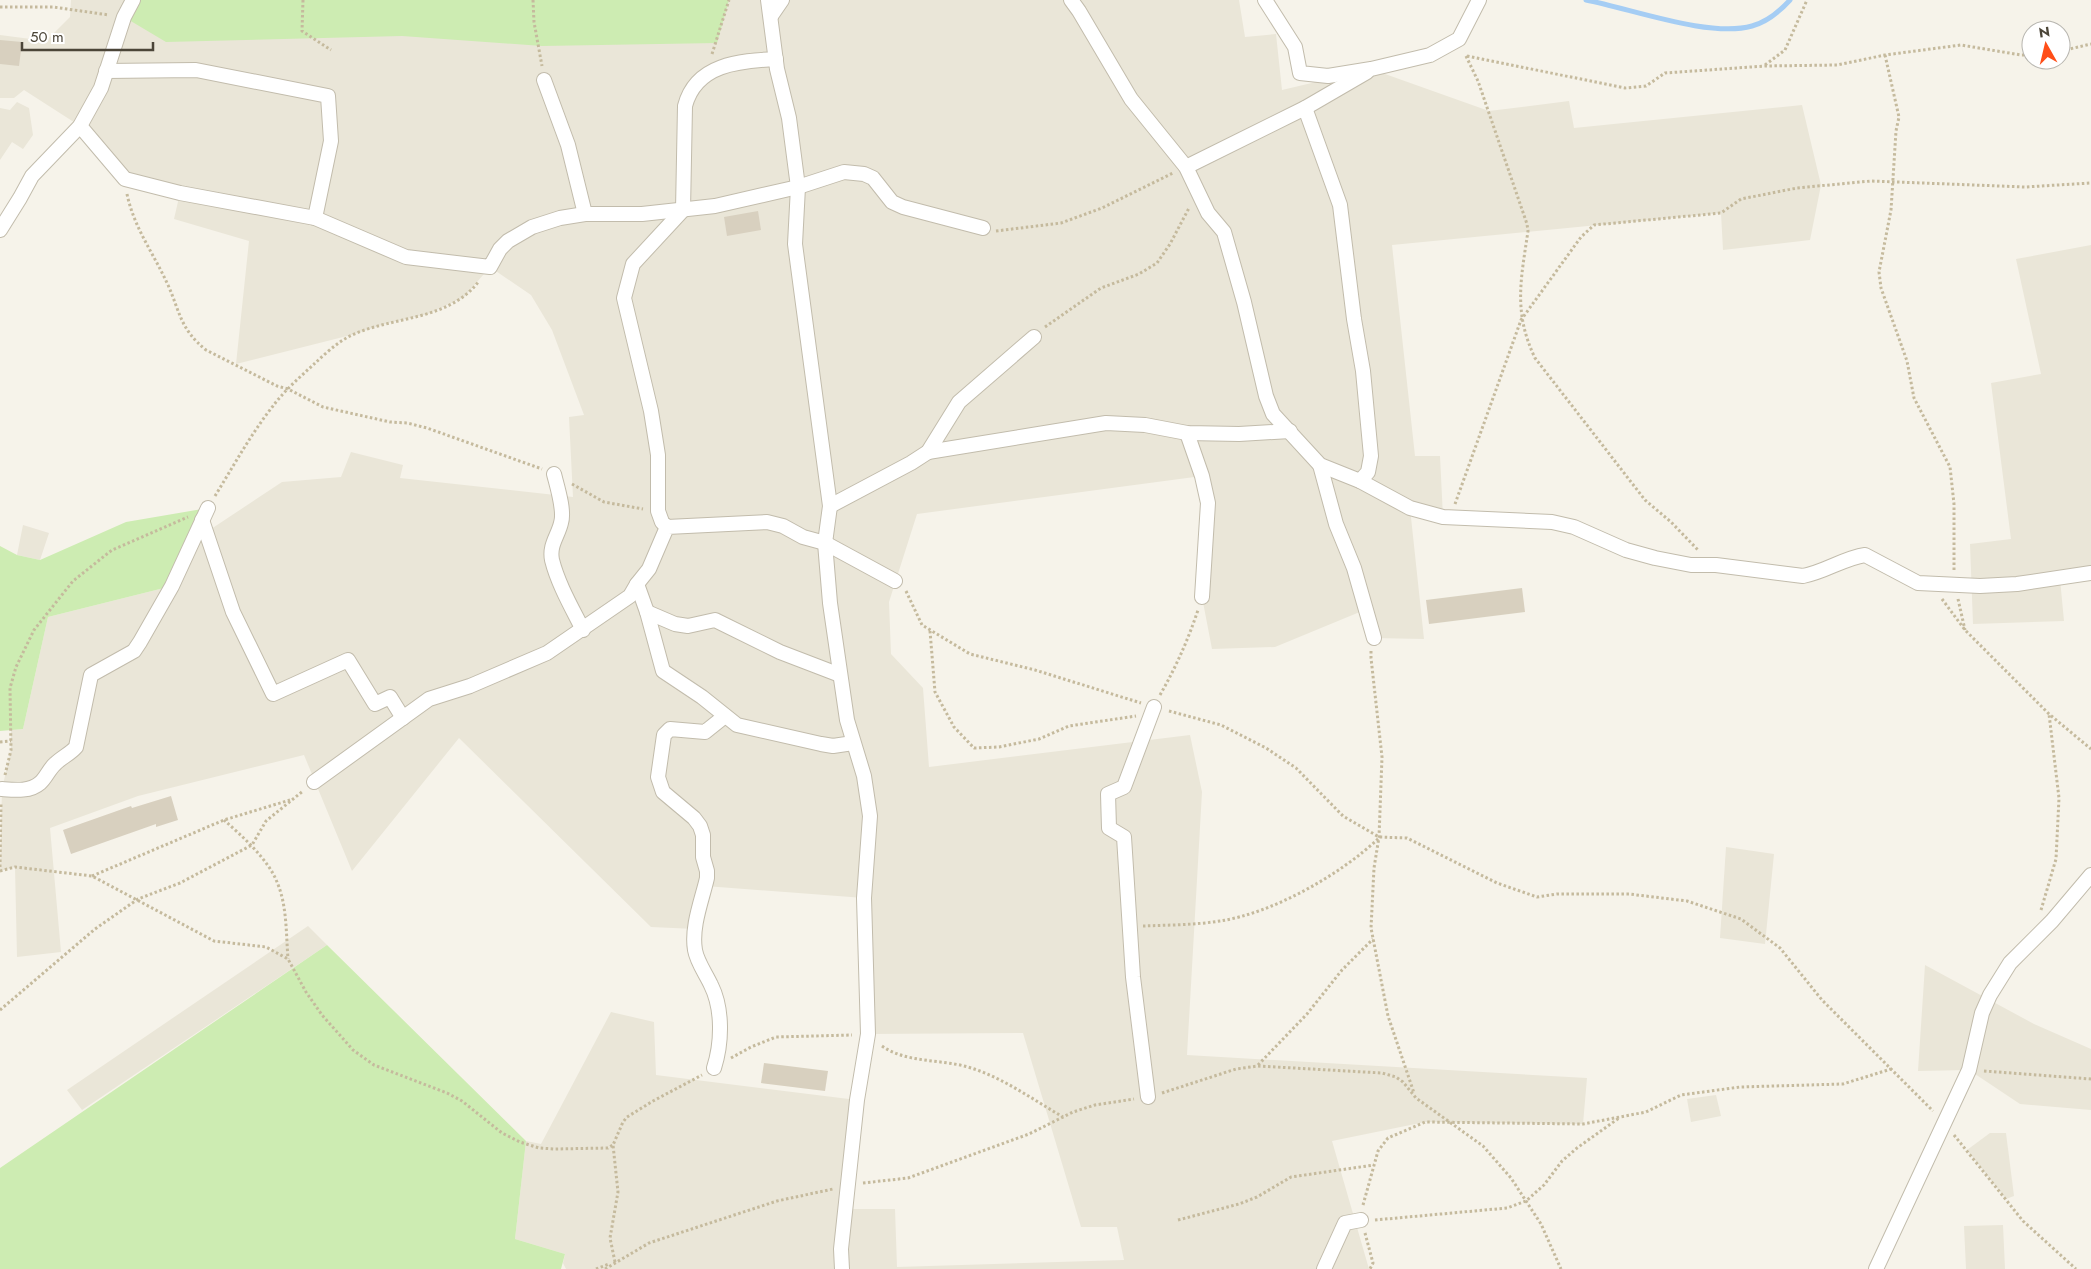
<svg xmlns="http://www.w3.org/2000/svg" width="2091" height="1269" font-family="Jost,sans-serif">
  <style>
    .residential { fill: #eae6d8 }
    .green { fill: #cdecb2 }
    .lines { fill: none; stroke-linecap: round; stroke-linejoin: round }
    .stream { stroke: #a5cdf4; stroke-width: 5 }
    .building { fill: #d8d0bf }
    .street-casing { stroke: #c2bcac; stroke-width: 16 }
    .path { stroke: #c5ba9d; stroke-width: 3; stroke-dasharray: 2.5 2.5; stroke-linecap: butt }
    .street { stroke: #fff; stroke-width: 14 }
  </style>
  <rect width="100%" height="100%" fill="#f6f3ea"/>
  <g class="residential">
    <polygon points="71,0 1239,0 1245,37 1276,34 1282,90 1371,69 1489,111 1569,101 1574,128 1802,105 1821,185 1810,240 1723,250 1721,213 1392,245 1415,456 1440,456 1443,517 1410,508 1424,639 1374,638 1367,609 1275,647 1212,649 1202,597 1202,476 917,514 889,602 891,654 923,688 929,767 1190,735 1202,792 1187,1055 1587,1078 1583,1124 1425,1122 1332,1141 1369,1269 566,1269 563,1263 565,1254 515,1239 526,1141 541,1144 611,1012 654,1022 656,1075 857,1100 847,1209 895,1209 897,1267 1124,1260 1117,1227 1081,1227 1023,1033 868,1034 864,898 705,886 695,929 651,927 459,738 352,871 304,755 138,796 50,828 61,952 17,957 15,867 0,871 2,789 11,750 11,730 23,729 48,617 172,586 193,541 282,482 341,477 351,452 403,465 400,478 573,497 569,417 584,415 552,330 531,295 490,267 464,297 428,314 388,323 351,335 236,364 249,241 174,219 180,193 125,179 80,126 24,90 14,98 0,98 0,35 46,41 70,17"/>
    <polygon points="17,102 29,108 33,135 23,149 12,142 0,160 0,108 10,110"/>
    <polygon points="2091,245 2091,573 2060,579 2064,621 1973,624 1970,544 2011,539 1991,383 2041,374 2016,259"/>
    <polygon points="23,525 49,533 40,560 17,555"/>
    <polygon points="1726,847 1774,854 1765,944 1720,938"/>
    <polygon points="308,926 327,945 82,1110 67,1090"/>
    <polygon points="1925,965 2034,1024 2091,1049 2091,1110 2020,1104 1969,1070 1918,1071"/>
    <polygon points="1716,1095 1721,1116 1691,1122 1687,1099"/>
    <polygon points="1990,1133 2006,1133 2014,1196 2006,1199 1967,1150"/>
    <polygon points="2003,1225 2005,1269 1966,1269 1964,1226"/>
  </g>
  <g class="green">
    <polygon points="133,0 729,0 717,43 542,46 402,36 166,42 124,17"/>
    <polygon points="208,508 172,586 48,617 23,729 0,731 0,546 17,555 40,560 126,522"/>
    <polygon points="327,945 526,1141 515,1239 565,1254 561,1269 0,1269 0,1168"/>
  </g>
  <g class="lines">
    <path class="stream" d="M1586,0C1632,9 1710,38 1752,26C1767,22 1780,11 1790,0"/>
  </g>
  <g class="building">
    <polygon points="0,40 22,42 19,66 0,64"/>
    <polygon points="758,211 761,230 727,236 724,217"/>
    <polygon points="1522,588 1525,612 1429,624 1426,600"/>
    <polygon points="171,796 178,820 156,827 156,824 71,854 63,830 131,806 132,808"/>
    <polygon points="764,1063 828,1071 825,1091 761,1083"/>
  </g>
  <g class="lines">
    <defs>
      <g id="street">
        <polyline points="768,0 777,69 789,118 798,187 795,244 830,506 825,543 830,603 847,720 864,776 870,816 864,898 868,1034 857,1100 841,1249 842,1269"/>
        <path d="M1071,0L1079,11L1131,99L1186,167L1208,213L1224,232L1244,302L1266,396L1273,414L1320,465L1360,481L1410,508L1443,517L1552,522L1574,527L1626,550L1655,558L1691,565H1716L1803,576C1825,572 1844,558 1865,555L1918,583L1980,586L2017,584L2091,573"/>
        <polyline points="1265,0 1295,47 1300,73 1328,76 1371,69 1430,55 1459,39 1479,0"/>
        <polyline points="771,16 782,0"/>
        <polyline points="106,71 196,70 328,96 331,141 315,218"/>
        <polyline points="544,80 568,145 585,214"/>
        <polyline points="1305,108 1340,205 1354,319 1363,371 1371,456 1368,472 1360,481"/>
        <polyline points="80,126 125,179 180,193 315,218 406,257 490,267 500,249 508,241 532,227 560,218 585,214 642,214 715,206 798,187 844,172 864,174 873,178 892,202 903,207 983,228"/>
        <polyline points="1186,167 1305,108 1367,72"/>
        <polyline points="0,230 20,198 32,176 80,126 101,88 124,17 133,0"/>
        <polyline points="1187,433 1202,476 1208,503 1202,597"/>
        <polyline points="928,452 1106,423 1145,425 1187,433 1239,434 1290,431"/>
        <polyline points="1320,465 1336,524 1354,568 1374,638"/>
        <path d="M554,474C557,486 565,511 561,523C558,536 549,545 552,560C558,584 572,608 583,630"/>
        <polyline points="830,506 911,463 928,452 959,402 1034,337"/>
        <polyline points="202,520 233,612 273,694 348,660 375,704 390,697 403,718"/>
        <path d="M667,527L662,522L658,511V455L651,411L624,298L633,264L683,210L685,106C696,64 739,61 776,59"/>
        <polyline points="637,584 647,612 663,671 702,697 737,725 821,744 833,746 853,743"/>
        <polyline points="647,612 675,624 688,626 715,620 780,652 840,675"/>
        <polyline points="314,782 429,699 470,686 547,653 630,596 637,584 649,569 667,527 767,522 783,526 803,537 825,543 895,581"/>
        <path d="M2,789C14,790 30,792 40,783C46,778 49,769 55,764C62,757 70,754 76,747L91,675L134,651L140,642L172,586L208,508"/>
        <path d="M714,1068C722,1043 723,1009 711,985C706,974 697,962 695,950C691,927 702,900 707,878V871L703,857V835L700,826L694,818L663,792L658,777L664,735L670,729L705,732L725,716"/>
        <polyline points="1148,1097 1133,977 1124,837 1109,828 1108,794 1124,787 1154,707"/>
        <polyline points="1324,1269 1345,1223 1361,1220"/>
        <polyline points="1876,1269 1969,1070 1982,1013 1990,995 2010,963 2052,921 2091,875"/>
      </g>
    </defs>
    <use href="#street" class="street-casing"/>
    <g class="path">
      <polyline points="303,0 302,31 331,50"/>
      <polyline points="533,0 534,22 542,66"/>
      <polyline points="0,7 53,7 109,15"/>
      <polyline points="2061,51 2091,44"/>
      <polyline points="712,54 729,0"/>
      <polyline points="1885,55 1899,117 1896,131 1891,210 1879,272 1881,288 1907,361 1914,398 1950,467 1954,504 1954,571"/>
      <path d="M1466,56L1478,81L1527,224L1528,231C1521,279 1513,312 1535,358L1645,500L1671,522L1698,550"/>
      <polyline points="1467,56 1625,88 1646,86 1665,73 1765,66 1837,65 1885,55 1961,45 2021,55 2031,55"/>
      <polyline points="1765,65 1785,50 1807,0"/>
      <path d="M127,194C134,228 154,254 168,285C180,312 180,329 206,350L277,386L288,389L323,407L390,422L407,423L427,428L542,469"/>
      <polyline points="996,231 1061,223 1102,208 1173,173"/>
      <polyline points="1045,327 1101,288 1139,274 1157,263 1170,244 1189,208"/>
      <polyline points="572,484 604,502 643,509"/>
      <path d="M215,496C234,465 251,434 273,406C284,391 299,378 313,365C324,355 337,342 352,335C393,316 449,321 479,281"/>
      <polyline points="1455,504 1521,320 1581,237 1594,225 1721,213 1741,199 1797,188 1871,181 2025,187 2091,183"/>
      <polyline points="906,591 922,625 970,654 1035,670 1141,703"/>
      <polyline points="1942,599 1965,630 2049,714 2091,749"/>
      <polyline points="1958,599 1965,630"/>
      <polyline points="930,631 935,692 954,727 974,748 999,747 1039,739 1069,726 1136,716"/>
      <polyline points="1371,651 1371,658 1382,757 1379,837 1374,868 1371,928 1388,1016 1414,1093"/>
      <path d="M1160,695C1176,667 1188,640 1198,610"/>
      <polyline points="1169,711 1221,725 1266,748 1296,768 1343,816 1379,837 1407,838 1497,883 1537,897 1557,894 1629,894 1687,901 1741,919 1780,948 1822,1000 1933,1111"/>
      <polyline points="0,742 11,741"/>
      <polyline points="5,775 11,750 10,688 16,667 34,630 73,581 112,550 188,517"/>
      <path d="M224,820C242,836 268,859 277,882C287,905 286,933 288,959"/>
      <polyline points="0,867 1,803"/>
      <polyline points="0,871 15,867 92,876 214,941 266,947 288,959 306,992 322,1015 353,1050 374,1065 447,1093 462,1101 502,1133 520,1142 539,1148 554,1149 608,1148 613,1145"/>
      <polyline points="92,876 224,820 290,800"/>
      <polyline points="2041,910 2056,859 2059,798 2049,714"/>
      <path d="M1143,926C1168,925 1195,925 1220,921C1273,913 1340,875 1379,838"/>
      <polyline points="0,1010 95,929 138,899 180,883 252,845 266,821 303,791"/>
      <path d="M882,1046C906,1063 940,1059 968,1067C1002,1077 1032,1099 1063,1117"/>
      <polyline points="731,1058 751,1047 776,1037 852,1035"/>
      <polyline points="1258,1065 1307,1014 1342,970 1373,939"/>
      <polyline points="1984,1071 2091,1079"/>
      <polyline points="1162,1093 1236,1069 1258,1066 1382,1073 1396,1077 1403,1082 1416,1098 1483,1146 1511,1178 1541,1224 1561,1269"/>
      <polyline points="1954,1135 2023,1221 2076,1269"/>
      <polyline points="863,1183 908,1178 1029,1134 1073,1112 1095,1105 1134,1099"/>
      <polyline points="1363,1205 1378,1151 1388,1138 1425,1122 1583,1124 1646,1112 1681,1095 1740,1087 1843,1084 1891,1069"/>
      <polyline points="1178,1220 1239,1204 1257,1197 1291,1177 1374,1165"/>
      <polyline points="1375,1220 1507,1208 1526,1201 1544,1185 1562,1161 1577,1148 1619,1118"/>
      <polyline points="1365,1233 1373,1263 1370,1269"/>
      <polyline points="615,1262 610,1238 618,1192 613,1145 623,1122 627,1117 653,1101 702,1075"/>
      <polyline points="596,1269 609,1264"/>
      <polyline points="605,1269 649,1243 777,1201 833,1189"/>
    </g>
    <use href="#street" class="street"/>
  </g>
  <g transform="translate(2046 45) rotate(352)"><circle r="24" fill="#ffffff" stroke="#b7b5af"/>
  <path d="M0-4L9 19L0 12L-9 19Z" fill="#ff4e18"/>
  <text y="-8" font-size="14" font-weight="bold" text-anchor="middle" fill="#4b4538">N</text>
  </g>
  <path d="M22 42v8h131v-8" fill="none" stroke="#4b4538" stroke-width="2.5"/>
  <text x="30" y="42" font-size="15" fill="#4b4538" stroke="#ffffff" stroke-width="4" paint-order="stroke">50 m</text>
</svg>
